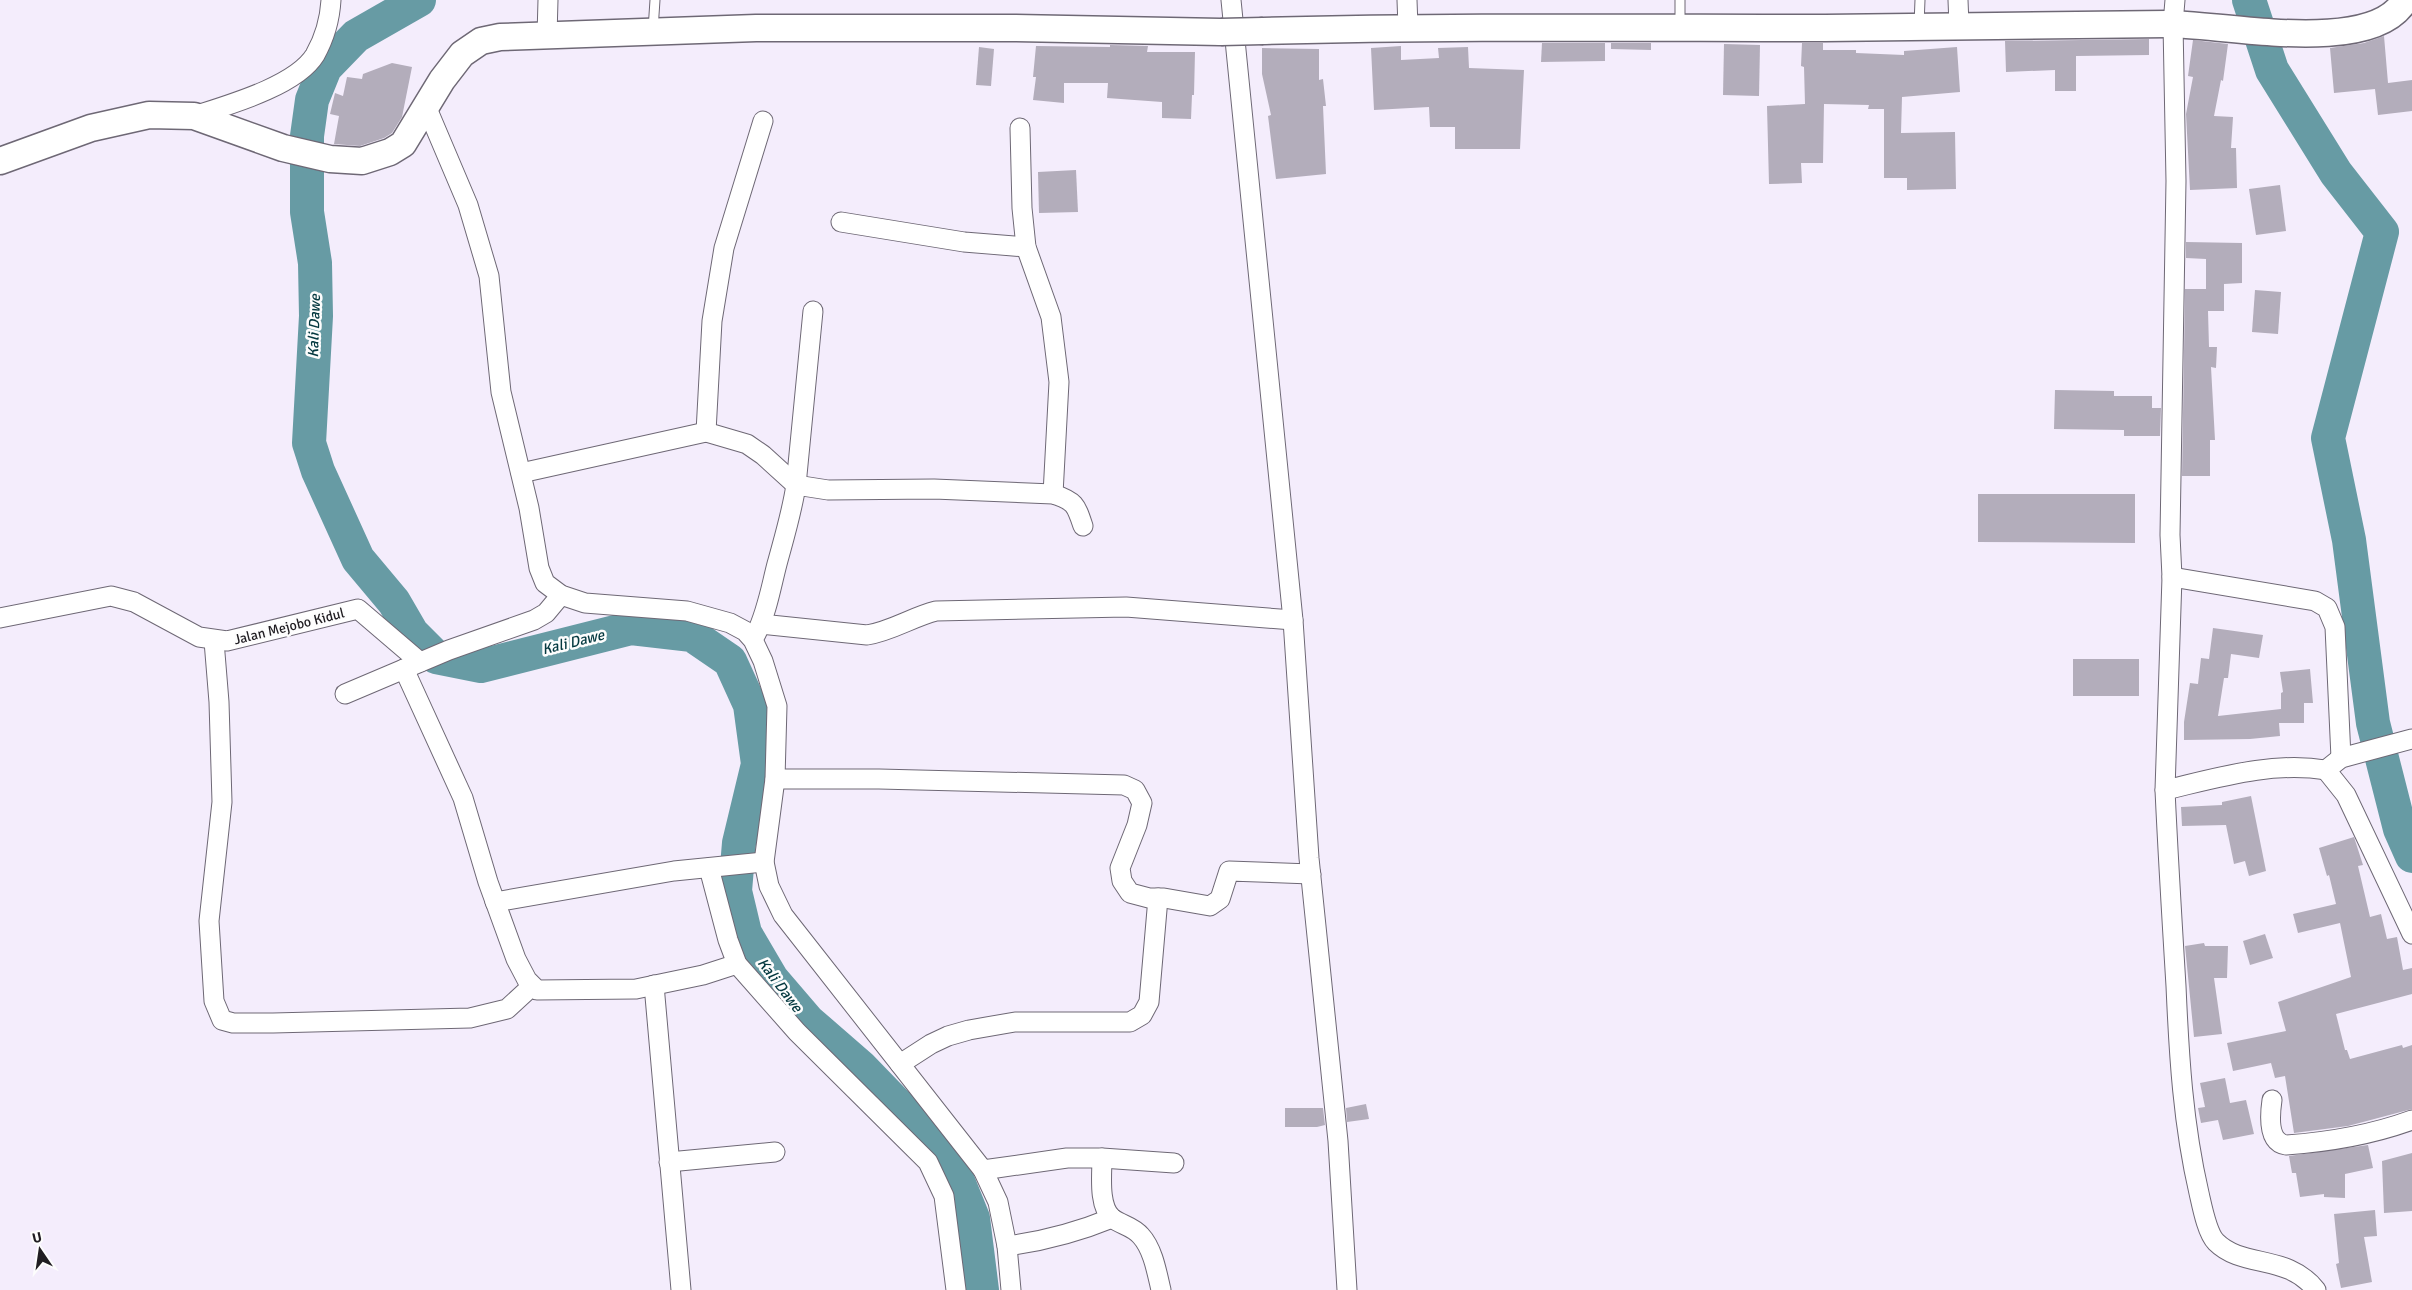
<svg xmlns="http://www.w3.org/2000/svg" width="2412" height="1290" font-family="Signika,sans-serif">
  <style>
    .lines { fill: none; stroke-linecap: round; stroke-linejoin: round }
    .river { stroke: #679ba4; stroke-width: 34 }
    .building { fill: #b3adbb }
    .service-casing { stroke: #6e6875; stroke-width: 11 }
    .minor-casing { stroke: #6e6875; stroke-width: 21 }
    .secondary-casing { stroke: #6e6875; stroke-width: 29 }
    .service { stroke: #fff; stroke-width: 9 }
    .minor { stroke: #fff; stroke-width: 19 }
    .secondary { stroke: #fff; stroke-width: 26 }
    .secondary-bridge-casing { stroke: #6e6875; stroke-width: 29; stroke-linecap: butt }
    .secondary-bridge { stroke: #fff; stroke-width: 26 }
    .labels { text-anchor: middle; stroke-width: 5; stroke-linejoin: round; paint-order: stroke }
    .street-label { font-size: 14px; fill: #201d22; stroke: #fdfdfd }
    .water-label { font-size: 15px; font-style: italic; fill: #053940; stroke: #fdfdfd }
  </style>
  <rect width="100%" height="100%" fill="#f4edfc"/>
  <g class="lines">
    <g class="river">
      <polyline points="419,0 356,36 325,68 312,100 307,136 307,212 315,263 316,316 309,443 318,471 358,559 394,602 412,633 436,657 481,666 631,628 692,635 730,661 750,705 758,764 739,843 735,891 745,933 772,979 808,1021 861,1067 923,1131 954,1171 973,1218 982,1290"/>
      <polyline points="2249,0 2272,70 2336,173 2382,232 2328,438 2349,540 2373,723 2400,829 2412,856"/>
    </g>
  </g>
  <g class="building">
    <polygon points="2384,36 2388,83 2412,80 2412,111 2378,115 2375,89 2334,93 2330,48 2364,43"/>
    <polygon points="2149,39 2149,55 2076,56 2076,91 2055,91 2055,70 2006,72 2005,41"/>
    <polygon points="2193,40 2228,44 2223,81 2221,80 2214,116 2233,117 2231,148 2236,148 2237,188 2190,190 2186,114 2193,77 2188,76"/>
    <polygon points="1542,43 1605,43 1605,61 1541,62"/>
    <polygon points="1611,43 1651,43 1651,50 1611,49"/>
    <polygon points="1802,43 1823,43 1823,50 1856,50 1856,53 1904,55 1904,51 1957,47 1960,92 1902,97 1901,133 1955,132 1956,189 1907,190 1907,178 1884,178 1884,109 1868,109 1869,105 1824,104 1823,163 1801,163 1802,183 1769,184 1767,106 1805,104 1804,67 1801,66"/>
    <polygon points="1724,44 1760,45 1759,96 1723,95"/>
    <polygon points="1110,45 1148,46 1147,52 1195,52 1194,95 1192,95 1191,119 1162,118 1162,102 1107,98 1108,83 1064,83 1064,103 1033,100 1036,77 1033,77 1036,46 1110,47"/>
    <polygon points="1401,46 1401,60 1439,58 1438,48 1468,47 1469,68 1524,70 1520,149 1455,149 1455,127 1430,127 1429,107 1374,110 1371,48"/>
    <polygon points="979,47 994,49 991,86 976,85"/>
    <polygon points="1262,48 1319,49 1319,80 1323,79 1326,106 1323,106 1326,174 1276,179 1268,116 1271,115 1262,74"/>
    <polygon points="392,63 412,67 402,117 392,133 384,138 360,146 334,144 339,116 330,114 335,93 343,96 347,77 362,79 363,74"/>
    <polygon points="1076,170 1078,212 1039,213 1038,172"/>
    <polygon points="2280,185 2286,231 2256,235 2249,189"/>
    <polygon points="2186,242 2242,243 2242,283 2224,284 2224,311 2208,311 2209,347 2217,347 2216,368 2211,367 2215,440 2210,440 2210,476 2182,476 2185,289 2206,289 2206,259 2186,258"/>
    <polygon points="2255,290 2281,292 2278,334 2252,332"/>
    <polygon points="2055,390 2114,391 2114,396 2152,396 2152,408 2161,408 2160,436 2124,436 2124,430 2054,429"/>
    <polygon points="1978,494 2135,494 2135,543 1978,542"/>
    <polygon points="2213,628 2263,635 2259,658 2231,654 2228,678 2224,678 2218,716 2281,709 2281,693 2283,692 2280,672 2310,669 2313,703 2304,703 2304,723 2279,723 2280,736 2250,739 2184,740 2184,722 2190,683 2198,684 2201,658 2209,659"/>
    <rect x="2073" y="659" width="66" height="37"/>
    <polygon points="2251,796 2266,871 2249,876 2245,861 2234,864 2226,825 2182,826 2181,807 2222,805 2222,802"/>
    <polygon points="2354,837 2363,865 2358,866 2370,917 2381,914 2387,939 2397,937 2403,970 2412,968 2412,994 2336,1014 2345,1050 2347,1050 2350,1059 2402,1045 2403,1048 2412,1045 2412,1109 2348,1126 2294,1133 2285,1076 2275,1078 2271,1063 2233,1071 2227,1043 2286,1031 2278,1002 2351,977 2340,923 2298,933 2293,914 2336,904 2329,875 2327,876 2319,848"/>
    <polygon points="2265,934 2273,958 2250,965 2243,941"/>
    <polygon points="2204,943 2205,946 2228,946 2227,978 2214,978 2222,1034 2194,1037 2185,946"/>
    <polygon points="2225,1078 2230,1103 2246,1100 2254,1134 2223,1140 2218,1120 2201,1123 2198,1108 2205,1107 2200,1083"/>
    <polygon points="1366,1104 1369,1119 1347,1122 1346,1108"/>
    <polygon points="1285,1108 1323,1108 1325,1125 1317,1127 1285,1127"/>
    <polygon points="2368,1145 2373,1168 2345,1174 2345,1198 2324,1197 2324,1194 2300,1197 2296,1173 2292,1173 2289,1156"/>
    <polygon points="2412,1153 2412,1211 2384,1213 2382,1161"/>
    <polygon points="2375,1210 2377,1236 2364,1237 2372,1282 2341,1288 2336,1264 2339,1263 2334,1214"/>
  </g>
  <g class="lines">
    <defs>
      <g id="service">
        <polyline points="1680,25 1680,0"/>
        <polyline points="1919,25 1920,0"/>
        <polyline points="653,30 655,0"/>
      </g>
      <g id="minor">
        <polyline points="1231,0 1293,620 1309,858 1338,1141 1347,1290"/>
        <polyline points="1407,0 1408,27"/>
        <polyline points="1958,0 1959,25"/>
        <path d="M2175,0L2173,24L2176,181L2170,535L2172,577L2165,790C2217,778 2272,761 2326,770"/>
        <polyline points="547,36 548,0"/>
        <polyline points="426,106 468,205 489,276 501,392 529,508 539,568 545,583 561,595 585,603 687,611 730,623 745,631 753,640 763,661 777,706 775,779 764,862 769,886 783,915 983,1170 998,1202 1007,1246 1011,1290"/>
        <path d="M194,116C228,105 296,86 315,55C324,39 330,18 331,0"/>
        <polyline points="1020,128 1022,208 1026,247 1051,317 1059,382 1053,494"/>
        <polyline points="841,222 964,242 1026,247"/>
        <polyline points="706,432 712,321 724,248 763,121"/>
        <polyline points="521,473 706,432 747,444 763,455 796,485"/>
        <polyline points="796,485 813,311"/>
        <polyline points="2172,577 2315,601 2327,608 2335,627 2341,758"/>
        <polyline points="561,595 546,613 534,620 449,650 404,669 463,798 488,882 516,959 527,980 537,990 636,989 703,975 737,964"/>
        <polyline points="0,618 111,596 134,602 199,637 227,641 358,609 420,662"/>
        <path d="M761,624L867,635C892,631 912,617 936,611L1126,607L1293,620"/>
        <path d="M756,634C767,612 771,587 777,564C784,538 792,512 796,485L828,490L934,489L1053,494C1075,501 1076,505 1083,526"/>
        <polyline points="214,641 219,702 222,802 209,921 214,1001 222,1020 233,1023 273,1023 470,1018 507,1009 532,986"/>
        <polyline points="345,694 404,669"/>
        <polyline points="2412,739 2341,758 2326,770 2346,795 2412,934"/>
        <polyline points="775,779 879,779 1124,785 1135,790 1142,803 1137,825 1120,868 1122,881 1130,893 1149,898 1164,898 1210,906 1220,899 1229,871 1311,874"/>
        <path d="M2165,790C2168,855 2172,921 2176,986C2179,1056 2183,1124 2199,1193C2202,1206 2207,1233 2216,1242C2243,1269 2287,1253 2316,1290"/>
        <polyline points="709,868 728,940 737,964 797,1032 928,1162 944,1196 956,1290"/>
        <polyline points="495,902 674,871 764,862"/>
        <polyline points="654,985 681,1290"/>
        <polyline points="900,1064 931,1044 948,1036 969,1030 1015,1022 1130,1022 1142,1015 1149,1002 1158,898"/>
        <path d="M2272,1100C2270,1114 2267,1142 2286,1145C2329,1142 2371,1135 2412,1120"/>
        <polyline points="1102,1158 1174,1163"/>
        <polyline points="669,1162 775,1152"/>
        <path d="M983,1170L1067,1158H1102C1102,1174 1098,1206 1112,1218C1121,1225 1133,1226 1141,1236C1153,1249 1157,1273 1161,1290"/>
        <path d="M1007,1246C1044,1241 1078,1232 1112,1218"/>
      </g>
      <g id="secondary">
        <path d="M1263,31C1451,26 1638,28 1825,28C1939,27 2053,25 2167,24C2223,24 2373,57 2405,0"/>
        <polyline points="0,161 91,128 149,115 194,116 283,148 330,159 362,161 390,152 403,144 442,80 462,54 481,41 500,37 756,28 1016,28 1221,32"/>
      </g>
    </defs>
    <use href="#service" class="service-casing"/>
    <use href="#minor" class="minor-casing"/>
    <use href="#secondary" class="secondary-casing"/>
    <use href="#service" class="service"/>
    <use href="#minor" class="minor"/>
    <use href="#secondary" class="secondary"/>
    <defs>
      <polyline id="secondary-bridge" points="1221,32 1263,31"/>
    </defs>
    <use href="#secondary-bridge" class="secondary-bridge-casing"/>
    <use href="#secondary-bridge" class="secondary-bridge"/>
  </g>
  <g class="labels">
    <g class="street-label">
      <text transform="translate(289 626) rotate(-14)" y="5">Jalan Mejobo Kidul</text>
    </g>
    <g class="water-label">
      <text transform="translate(314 326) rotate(-88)" y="5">Kali Dawe</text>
      <text transform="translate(573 642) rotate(-14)" y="5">Kali Dawe</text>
      <text transform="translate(780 985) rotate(53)" y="5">Kali Dawe</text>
    </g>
  </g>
  <g transform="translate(40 1250) rotate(347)" stroke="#fdfdfd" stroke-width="4" paint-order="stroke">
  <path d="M0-4L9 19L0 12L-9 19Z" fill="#201d22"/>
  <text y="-8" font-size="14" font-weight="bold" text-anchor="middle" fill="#201d22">U</text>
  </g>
</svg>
